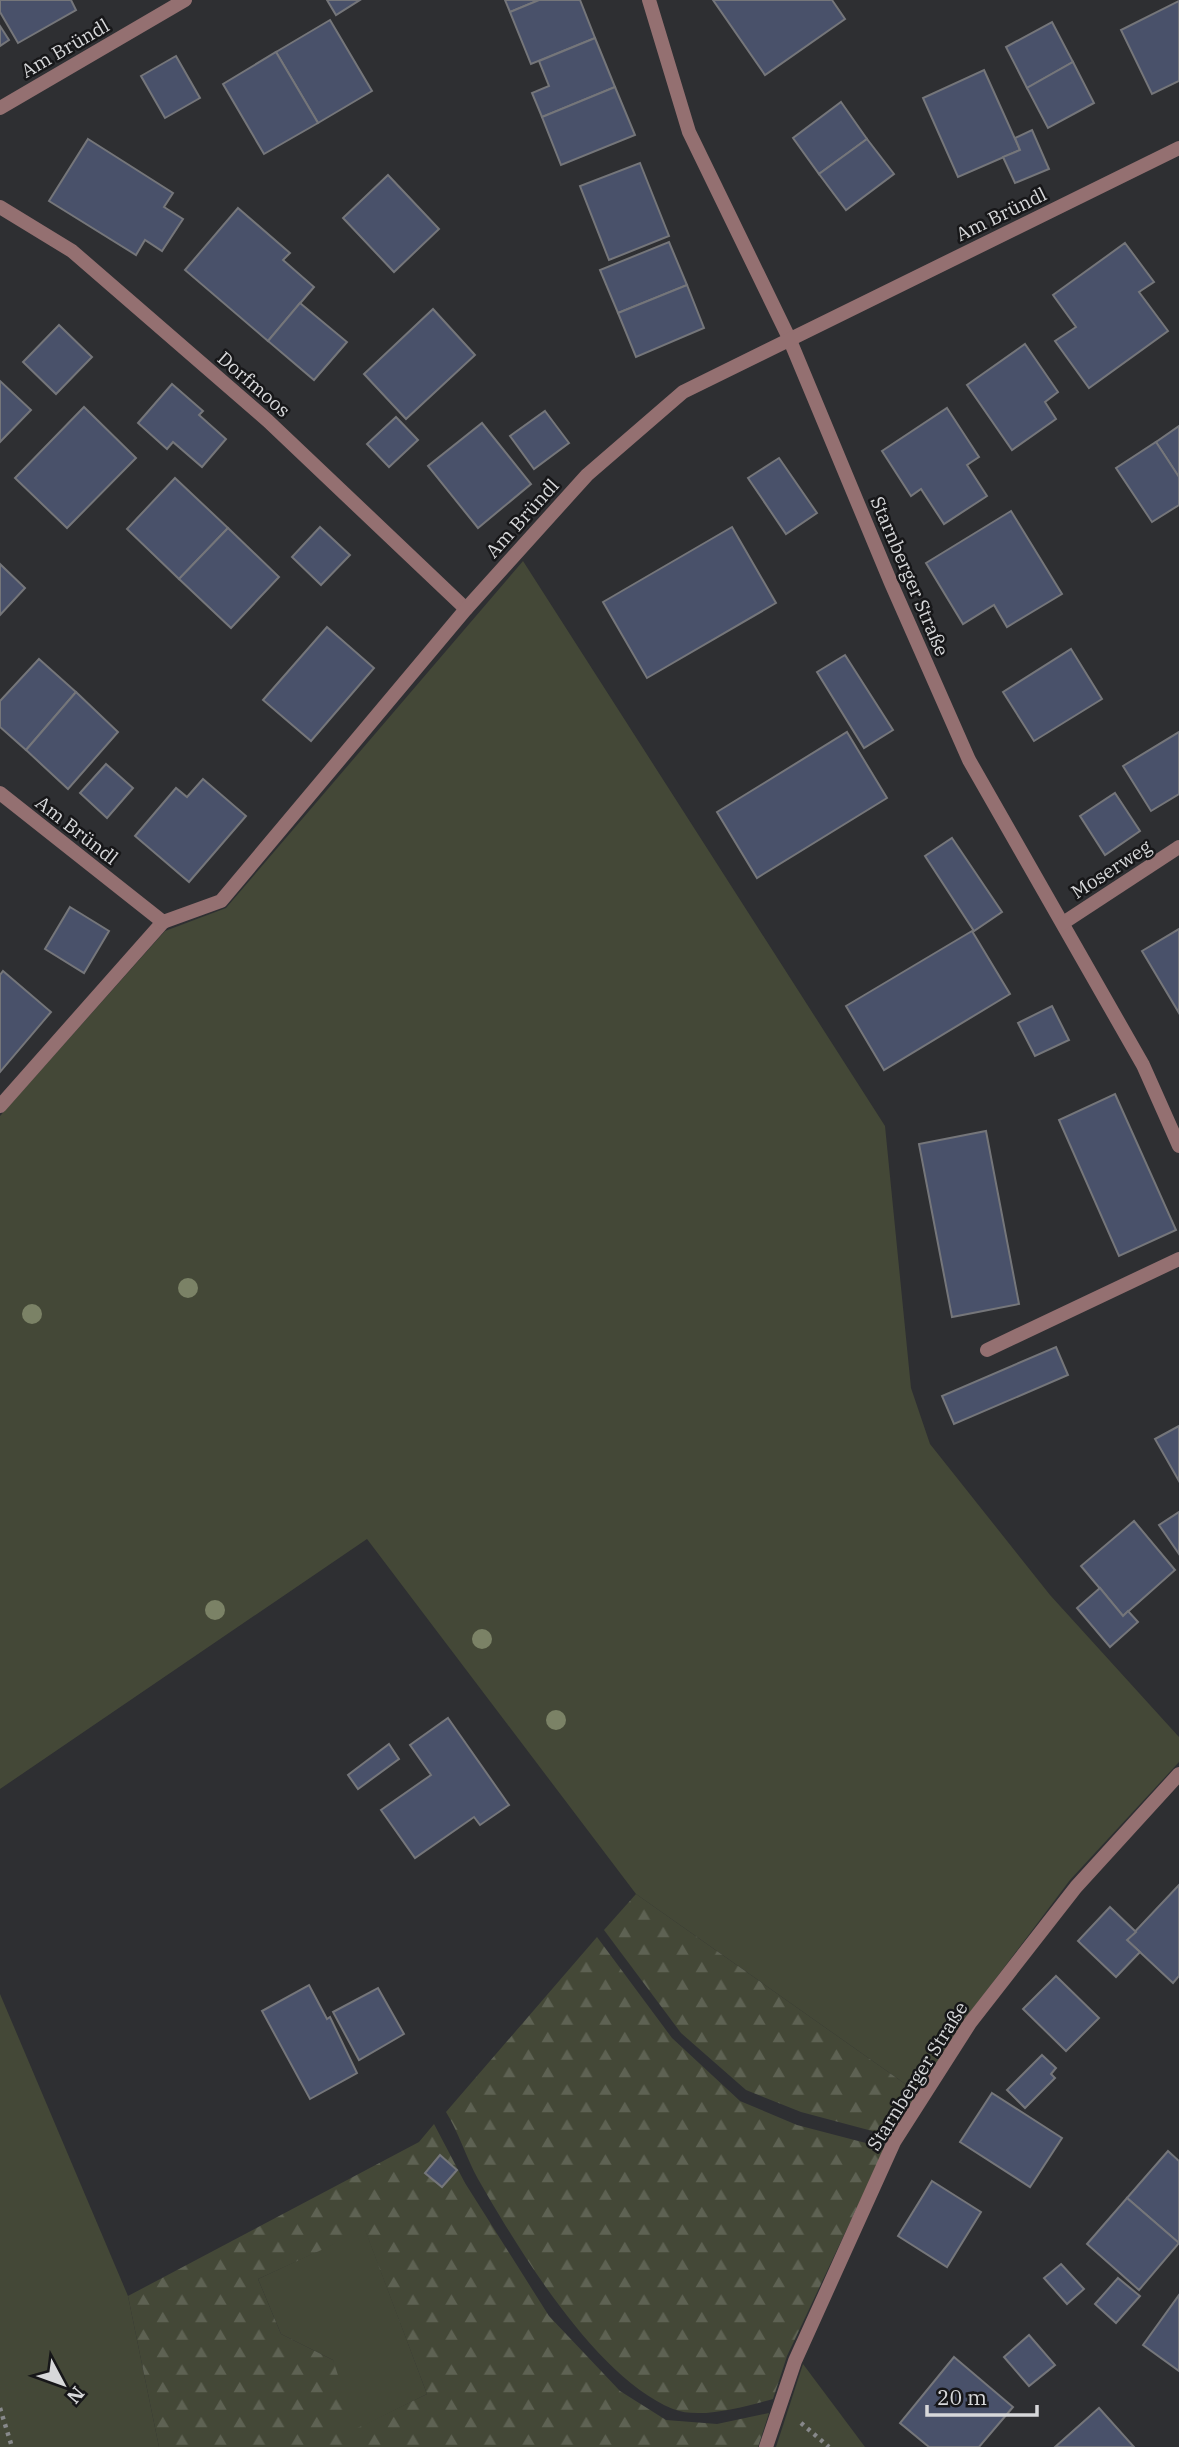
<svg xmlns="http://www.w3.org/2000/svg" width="1179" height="2447" font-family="'IBM Plex Serif',serif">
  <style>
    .green { fill: #444837 }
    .forest { fill: url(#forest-firs); fill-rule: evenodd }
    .building { fill: #49516a; stroke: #75767a; stroke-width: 2 }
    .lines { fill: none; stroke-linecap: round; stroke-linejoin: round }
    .path { stroke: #87888a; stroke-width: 4.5; stroke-dasharray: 3.5 5; stroke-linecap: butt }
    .lane { stroke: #947071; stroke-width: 14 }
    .street { stroke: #947071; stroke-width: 14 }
    .tree { fill: #7b8266 }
    .labels { text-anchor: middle; stroke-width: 5; stroke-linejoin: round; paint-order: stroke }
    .street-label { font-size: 19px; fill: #d7d8da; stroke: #171719 }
  </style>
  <defs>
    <pattern id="forest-firs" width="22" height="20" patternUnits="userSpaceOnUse" patternTransform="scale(1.75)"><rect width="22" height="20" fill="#444837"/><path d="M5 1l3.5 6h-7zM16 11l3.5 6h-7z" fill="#5e6253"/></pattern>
  </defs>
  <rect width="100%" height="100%" fill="#2e2f32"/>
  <g class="green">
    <polygon points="523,561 885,1126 911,1388 930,1444 1050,1595 1179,1737 1179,1762 1070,1880 966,2018 918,2093 636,1894 367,1539 0,1789 0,1116 165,931 226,908"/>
    <polygon points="0,1994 128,2296 159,2447 0,2447"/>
    <polygon points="365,2229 427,2394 341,2437 333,2360 281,2334 258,2279"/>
    <polygon points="803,2364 865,2447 776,2447"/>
  </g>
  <g class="forest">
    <polygon points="636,1894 918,2093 891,2136 801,2112 746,2090 681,2033 604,1930"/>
    <path d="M597,1937L672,2038L740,2101L797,2125L885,2148L787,2356L773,2399C746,2406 700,2420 673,2409C595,2377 519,2250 478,2179C466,2157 459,2133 446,2112Z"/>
    <path d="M434,2124L465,2183L549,2316L620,2391L666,2420L717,2424L769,2413L758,2447H159L128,2296L419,2142ZM365,2230L427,2394L341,2436L348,2406L333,2360L281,2334L258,2279Z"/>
  </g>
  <g class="building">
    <polygon points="0,0 71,0 76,10 18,43 0,12"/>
    <polygon points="327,0 360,0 336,15"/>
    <polygon points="505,0 539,0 510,12"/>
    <polygon points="539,0 580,0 595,38 531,64 510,12"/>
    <polygon points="713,0 832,0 845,19 765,75"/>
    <polygon points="1179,1 1179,81 1152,94 1121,30"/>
    <polygon points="330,20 372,91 318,123 276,52"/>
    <polygon points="1052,22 1073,62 1027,88 1006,47"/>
    <polygon points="0,26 9,40 0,46"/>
    <polygon points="595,38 615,87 542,117 532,93 549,86 539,61"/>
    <polygon points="276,52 318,123 264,154 223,84"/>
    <polygon points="176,56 200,98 165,118 141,76"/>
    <polygon points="1073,62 1094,103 1048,128 1027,88"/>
    <polygon points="984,70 1020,150 958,177 923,98"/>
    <polygon points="615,87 635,135 561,165 542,117"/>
    <polygon points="841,102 867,139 819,174 793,138"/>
    <polygon points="1032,130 1049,169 1015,183 1003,157 1020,150 1015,138"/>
    <polygon points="88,139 173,193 164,207 183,219 162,251 145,240 136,255 49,201"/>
    <polygon points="867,139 894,174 846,210 819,174"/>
    <polygon points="640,163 669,236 609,260 580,186"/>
    <polygon points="388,175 439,229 394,272 343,218"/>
    <polygon points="238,208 290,253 283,260 314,287 268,341 185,270"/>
    <polygon points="669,242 687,285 618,313 600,270"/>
    <polygon points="1125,243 1154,282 1139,292 1168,331 1089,388 1055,341 1076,327 1053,295"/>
    <polygon points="687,285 704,328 636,357 618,313"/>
    <polygon points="300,303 347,342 314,380 268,341"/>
    <polygon points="433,309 475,355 406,419 364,374"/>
    <polygon points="59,325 92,357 56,394 23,362"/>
    <polygon points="1025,344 1058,392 1045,402 1056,419 1012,450 967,385"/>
    <polygon points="0,381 31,410 0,442"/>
    <polygon points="172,384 203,411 199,415 226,439 202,467 173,442 167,449 138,423"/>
    <polygon points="84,407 136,458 67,528 15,478"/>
    <polygon points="947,408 979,457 967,465 987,496 944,524 921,489 911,496 882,451"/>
    <polygon points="545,411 569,443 534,469 510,436"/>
    <polygon points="396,417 418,440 389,467 367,444"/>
    <polygon points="482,423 531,484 478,528 428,466"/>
    <polygon points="1179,426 1179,477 1156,442"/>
    <polygon points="1156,442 1179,477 1179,505 1152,522 1116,468"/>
    <polygon points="779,458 817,513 786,534 748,478"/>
    <polygon points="175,478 228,528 179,579 127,529"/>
    <polygon points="1011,511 1062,594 1007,627 994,605 963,624 926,563"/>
    <polygon points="320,527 350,555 321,585 292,557"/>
    <polygon points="732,527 776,603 647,678 603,602"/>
    <polygon points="228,528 279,577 231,628 179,579"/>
    <polygon points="0,564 25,588 0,615"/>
    <polygon points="327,627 374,668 311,741 263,700"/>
    <polygon points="1071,649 1102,699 1034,741 1003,692"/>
    <polygon points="845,655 893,730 864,748 817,672"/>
    <polygon points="39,659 76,692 26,750 0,727 0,701"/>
    <polygon points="76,692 118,732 68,789 26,750"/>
    <polygon points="847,732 887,798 757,878 717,812"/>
    <polygon points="1179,732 1179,794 1151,811 1123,766"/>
    <polygon points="106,764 133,788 107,818 80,793"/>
    <polygon points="203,779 246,816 189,882 135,836 176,788 187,797"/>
    <polygon points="1115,793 1140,831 1105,855 1080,816"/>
    <polygon points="952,838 1002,912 974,931 925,856"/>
    <polygon points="70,907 109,931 84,973 45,949"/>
    <polygon points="1179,929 1179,1013 1142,951"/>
    <polygon points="972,931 1010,994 884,1070 846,1006"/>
    <polygon points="3,971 51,1012 0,1072 0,975"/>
    <polygon points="1052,1006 1069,1040 1035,1056 1018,1023"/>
    <polygon points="1115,1094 1176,1230 1119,1256 1059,1120"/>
    <polygon points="986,1131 1019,1304 952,1317 919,1144"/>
    <polygon points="1056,1347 1068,1375 954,1424 942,1396"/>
    <polygon points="1179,1426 1179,1481 1155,1439"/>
    <polygon points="1179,1512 1179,1554 1159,1525"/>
    <polygon points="1134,1521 1175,1570 1123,1616 1081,1566"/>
    <polygon points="1100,1588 1123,1616 1128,1611 1138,1622 1110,1647 1077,1608"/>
    <polygon points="448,1718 509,1805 480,1825 474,1817 415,1858 381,1810 431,1775 410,1745"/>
    <polygon points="389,1744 399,1759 358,1789 348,1775"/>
    <polygon points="1179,1885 1179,1976 1173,1983 1127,1940"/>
    <polygon points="1110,1907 1136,1932 1127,1940 1140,1952 1116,1977 1078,1941"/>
    <polygon points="1056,1976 1099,2018 1066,2051 1023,2009"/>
    <polygon points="309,1985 327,2019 330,2017 357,2073 310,2099 262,2011"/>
    <polygon points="378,1988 404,2034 359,2060 333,2012"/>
    <polygon points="1042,2055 1056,2068 1051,2074 1055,2078 1025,2108 1007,2090"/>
    <polygon points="992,2093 1062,2138 1030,2187 960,2142"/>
    <polygon points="1168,2151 1179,2161 1179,2243 1127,2198"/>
    <polygon points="440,2155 457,2170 442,2187 425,2173"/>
    <polygon points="932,2181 981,2212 947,2267 898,2236"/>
    <polygon points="1127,2198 1179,2243 1139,2290 1087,2244"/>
    <polygon points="1061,2264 1084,2289 1067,2304 1044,2278"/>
    <polygon points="1118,2278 1140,2296 1116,2323 1095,2304"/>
    <polygon points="1179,2295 1179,2371 1143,2345"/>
    <polygon points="1029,2335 1055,2365 1029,2386 1004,2357"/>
    <polygon points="954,2357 1013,2407 979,2447 929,2447 900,2423"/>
    <polygon points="1099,2408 1134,2447 1055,2447"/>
  </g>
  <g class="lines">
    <g class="path">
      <polyline points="0,2408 12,2447"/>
      <polyline points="801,2423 829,2447"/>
    </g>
    <g class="lane">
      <polyline points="0,1106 163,922"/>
      <polyline points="987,1350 1179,1259"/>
    </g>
    <g class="street">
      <polyline points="649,0 689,132 789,338 891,583 969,760 1143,1065 1179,1146"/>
      <polyline points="0,108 185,0"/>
      <polyline points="0,207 72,251 268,421 466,609"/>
      <polyline points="0,793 163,922 221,901 466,609 587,475 683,392 1179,148"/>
      <polyline points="1063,923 1179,847"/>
      <polyline points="766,2447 795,2361 894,2142 970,2023 1076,1887 1179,1774"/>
    </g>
  </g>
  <g class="tree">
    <circle cx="188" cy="1288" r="10"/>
    <circle cx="32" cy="1314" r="10"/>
    <circle cx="215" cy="1610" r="10"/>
    <circle cx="482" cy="1639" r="10"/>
    <circle cx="556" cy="1720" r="10"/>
  </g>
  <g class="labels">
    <g class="street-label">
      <text transform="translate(65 48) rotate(-30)" y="7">Am Bründl</text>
      <text transform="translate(1001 214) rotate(-26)" y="7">Am Bründl</text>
      <text transform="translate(254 384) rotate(41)" y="7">Dorfmoos</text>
      <text transform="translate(522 518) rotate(-48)" y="7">Am Bründl</text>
      <text transform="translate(910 576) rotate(67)" y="7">Starnberger Straße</text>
      <text transform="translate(77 830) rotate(38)" y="7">Am Bründl</text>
      <text transform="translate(1111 869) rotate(-33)" y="7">Moserweg</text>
      <text transform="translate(917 2076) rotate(-58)" y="7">Starnberger Straße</text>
    </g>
  </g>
  <g transform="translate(63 2384) rotate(131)" stroke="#171719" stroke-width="5" paint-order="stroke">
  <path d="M0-5L12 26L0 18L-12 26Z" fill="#d7d8da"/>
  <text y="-10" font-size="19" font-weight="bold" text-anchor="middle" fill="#d7d8da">N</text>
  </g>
  <path d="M927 2405v10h110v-10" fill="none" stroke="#d7d8da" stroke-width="3.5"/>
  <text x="937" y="2405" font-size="21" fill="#d7d8da" stroke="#171719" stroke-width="5" paint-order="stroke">20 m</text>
</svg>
